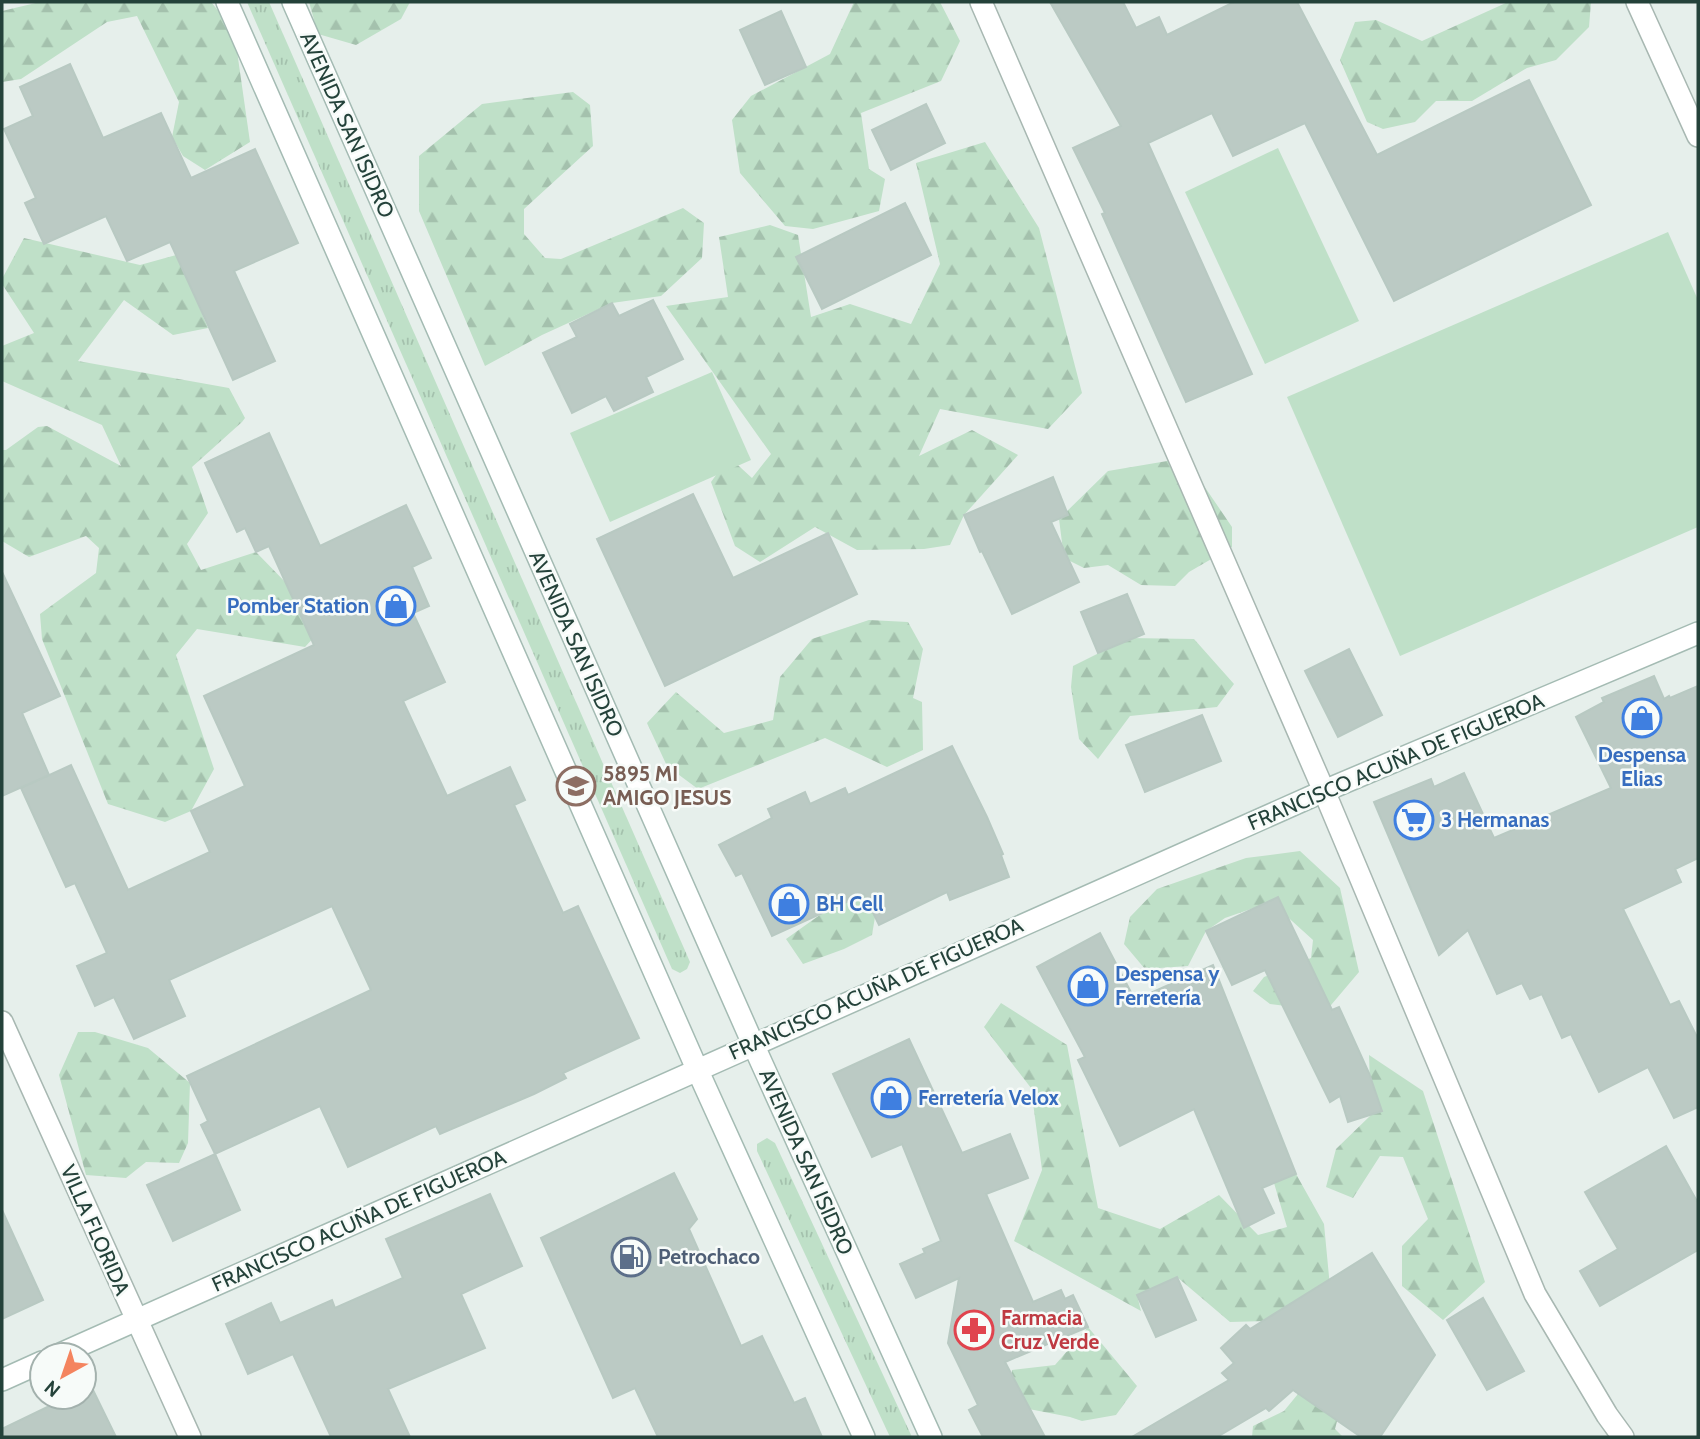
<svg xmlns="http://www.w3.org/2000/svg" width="1700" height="1439" font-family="Cabin,sans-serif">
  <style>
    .grass { fill: url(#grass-tufts) }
    .forest { fill: url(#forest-firs) }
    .garden { fill: #bfe0c8 }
    .building { fill: #bbcac4; stroke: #b8c9c2; stroke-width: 2 }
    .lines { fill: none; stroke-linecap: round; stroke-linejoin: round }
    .street-casing { stroke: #a8b8b2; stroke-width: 24 }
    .secondary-casing { stroke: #a4bbb3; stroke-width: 24 }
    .street { stroke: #fff; stroke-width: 21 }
    .secondary { stroke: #fff; stroke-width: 21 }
    .labels { text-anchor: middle; stroke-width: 5; stroke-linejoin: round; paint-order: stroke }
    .street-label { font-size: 21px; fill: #24423a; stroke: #f7fbf9 }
    .shop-label { font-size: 21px; font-weight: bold; fill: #366cbe; stroke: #f7fbf9; text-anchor: start }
    .education-label { font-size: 21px; font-weight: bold; fill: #785e54; stroke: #f7fbf9; text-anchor: start }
    .service-label { font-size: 21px; font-weight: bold; fill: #4e5e75; stroke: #f7fbf9; text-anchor: start }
    .health-label { font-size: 21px; font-weight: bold; fill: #be3a42; stroke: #f7fbf9; text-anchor: start }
  </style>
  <defs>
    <pattern id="grass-tufts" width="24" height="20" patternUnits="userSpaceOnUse" patternTransform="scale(1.75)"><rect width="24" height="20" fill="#bfe0c8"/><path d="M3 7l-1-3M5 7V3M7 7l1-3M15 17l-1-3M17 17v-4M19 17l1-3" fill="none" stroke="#a4c1ad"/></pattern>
    <pattern id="forest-firs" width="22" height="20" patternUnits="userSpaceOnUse" patternTransform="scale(1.75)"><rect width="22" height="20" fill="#bfe0c8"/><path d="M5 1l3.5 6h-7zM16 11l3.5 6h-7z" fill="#a4c1ad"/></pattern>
  </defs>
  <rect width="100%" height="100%" fill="#e6efeb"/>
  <g class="grass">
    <polygon points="247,2 269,2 690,962 687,969 680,973 672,969"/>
    <polygon points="767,1138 775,1143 912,1437 890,1437 757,1151 757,1144"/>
  </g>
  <g class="forest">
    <polygon points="40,2 211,2 234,30 250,142 205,170 183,156 172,137 179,102 137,16 107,22 21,79 2,82 2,11"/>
    <polygon points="309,2 410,2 401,19 356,45 318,34"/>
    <polygon points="854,2 940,2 960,41 941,81 861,113 869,169 885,179 879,211 813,229 785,226 740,173 732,120 751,96 830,54"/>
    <polygon points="1508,2 1591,2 1589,27 1556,60 1527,68 1472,101 1436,101 1415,122 1383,129 1367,122 1340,60 1355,22 1376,20 1422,41"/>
    <polygon points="573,92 590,105 593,146 524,209 524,234 545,258 561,259 683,208 704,223 702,258 661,296 612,303 542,335 485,366 419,211 419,156 482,104"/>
    <polygon points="985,142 1039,228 1082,393 1048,429 940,409 919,456 972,430 1018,455 964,515 950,545 924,549 857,550 815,527 760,562 735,546 711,482 729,457 752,478 771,454 666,306 728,297 719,237 770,225 798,235 811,317 850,304 911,324 940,264 916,163"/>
    <polygon points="24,238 140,265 187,252 201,268 196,299 208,328 173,335 124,300 78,361 229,388 245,418 242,422 192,467 208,513 187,544 201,570 256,552 326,624 305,647 197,629 176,655 214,769 191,811 165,822 108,804 42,639 40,614 96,573 99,548 86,536 29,557 2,541 2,450 6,450 38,427 47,426 121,466 102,425 2,381 2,346 34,333 2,284 2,279"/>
    <polygon points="1185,458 1232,527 1232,547 1189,572 1175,586 1141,585 1108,565 1084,568 1064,558 1059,519 1108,471"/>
    <polygon points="869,620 908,622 923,649 913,698 922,702 923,750 887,767 825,738 698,789 667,766 647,723 676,692 724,733 773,720 780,677 812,639"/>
    <polygon points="1129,638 1194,639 1234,684 1217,707 1130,716 1098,759 1079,739 1071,687 1073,666"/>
    <polygon points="1300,851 1340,888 1359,972 1326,1011 1270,1004 1253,991 1264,977 1311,958 1313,940 1271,902 1225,918 1206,931 1188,966 1145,969 1124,944 1130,917 1157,889 1246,858"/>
    <polygon points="808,853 877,905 872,935 844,949 803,964 786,939 824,912"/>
    <polygon points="1001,1003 1067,1045 1098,1208 1160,1229 1219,1195 1258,1235 1287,1227 1274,1183 1296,1174 1324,1224 1330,1287 1266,1321 1230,1322 1177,1277 1137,1295 1141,1311 1014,1241 1042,1170 1031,1088 984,1027"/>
    <polygon points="78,1032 95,1032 148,1048 190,1083 188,1143 179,1163 146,1162 126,1178 86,1175 59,1075"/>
    <polygon points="1369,1055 1423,1091 1485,1282 1443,1320 1402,1286 1402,1246 1428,1219 1403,1157 1380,1156 1353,1198 1326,1187 1336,1149 1371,1115"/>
    <polygon points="1088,1327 1137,1386 1116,1415 1082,1421 1070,1417 1009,1405 1012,1370 1055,1365"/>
    <polygon points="1325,1361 1346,1387 1335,1429 1343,1437 1252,1437 1253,1426 1284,1411"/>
  </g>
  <g class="garden">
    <polygon points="1278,148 1359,321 1265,364 1185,192"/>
    <polygon points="1668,232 1698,300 1698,527 1400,656 1287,397"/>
    <polygon points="712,372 751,460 610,522 570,433"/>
  </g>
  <g class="building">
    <polygon points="1050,2 1123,2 1136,28 1159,17 1167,35 1234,2 1297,2 1377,155 1529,80 1591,205 1394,301 1305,123 1233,156 1212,113 1148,143 1252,374 1186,402 1102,214 1105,213 1073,148 1121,126"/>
    <polygon points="781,11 806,67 765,85 740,30"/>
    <polygon points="70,64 103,138 161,113 191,178 255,149 298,243 234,271 275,361 233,380 170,242 127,261 106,216 44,244 25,203 36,198 4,129 33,116 20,87"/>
    <polygon points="926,104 945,143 891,170 872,130"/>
    <polygon points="905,203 931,255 822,309 796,257"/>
    <polygon points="653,300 683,359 646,377 653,392 614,411 606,396 572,413 543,353 577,337 570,324 612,303 619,316"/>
    <polygon points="269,433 320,546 406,505 431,558 412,567 429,606 413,613 445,682 403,701 447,796 510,767 525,800 514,805 563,913 578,906 639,1038 563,1073 566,1078 534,1094 440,1134 436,1126 348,1167 320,1106 215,1154 201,1125 208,1121 187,1076 371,990 332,906 169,980 185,1016 134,1039 114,997 95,1006 77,966 107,953 75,883 66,887 21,788 71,765 128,890 210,852 191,811 245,786 204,696 314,645 269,546 256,552 245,528 237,532 205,463"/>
    <polygon points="1053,477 1068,515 1051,522 1079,582 1012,614 982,551 980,552 964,515"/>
    <polygon points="693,494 733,578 828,533 857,594 665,686 597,539"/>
    <polygon points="2,572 60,696 22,713 49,775 2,796"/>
    <polygon points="1127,594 1144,634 1098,653 1081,612"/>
    <polygon points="1349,649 1382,715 1338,737 1305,671"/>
    <polygon points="1654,676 1664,699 1669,696 1670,698 1698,686 1698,858 1675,869 1681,882 1623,909 1670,1005 1679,1001 1698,1039 1698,1107 1674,1118 1648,1067 1599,1092 1571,1034 1562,1038 1542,994 1530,999 1522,983 1497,994 1468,930 1439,955 1374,802 1431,779 1434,787 1464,773 1494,838 1611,788 1576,717 1604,702 1602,698"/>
    <polygon points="1202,715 1221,761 1145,792 1126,745"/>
    <polygon points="952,746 987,817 1003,854 1001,855 1009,877 950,900 947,892 879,925 864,894 772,936 742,873 736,876 719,845 772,818 768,809 805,792 810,804 845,788 848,795"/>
    <polygon points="1278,897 1332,1010 1339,1007 1369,1073 1382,1111 1348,1122 1340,1096 1330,1102 1265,970 1232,985 1206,931"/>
    <polygon points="1100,933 1135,1000 1213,965 1296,1174 1262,1188 1274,1213 1244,1228 1194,1109 1120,1146 1078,1060 1085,1057 1037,967"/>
    <polygon points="909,1039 962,1153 1010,1134 1028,1178 986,1194 1033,1302 1061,1290 1065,1299 1073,1295 1088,1327 1005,1362 1045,1437 983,1437 969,1410 978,1405 948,1343 959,1278 916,1298 900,1264 925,1253 923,1249 941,1241 902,1144 872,1157 833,1074"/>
    <polygon points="1666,1146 1698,1203 1698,1250 1600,1306 1580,1271 1618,1249 1585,1192"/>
    <polygon points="215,1154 240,1210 173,1241 147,1185"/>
    <polygon points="674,1173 697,1219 689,1229 741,1346 762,1336 794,1403 805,1398 822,1437 658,1437 635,1388 613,1398 541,1238"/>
    <polygon points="490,1194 522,1266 461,1294 485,1348 388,1389 410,1437 331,1437 293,1354 248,1374 226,1324 271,1303 280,1323 332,1300 335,1308 403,1278 386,1239"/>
    <polygon points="2,1210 43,1300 2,1319"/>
    <polygon points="1372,1253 1435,1355 1380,1437 1361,1437 1293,1390 1269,1411 1266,1408 1217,1437 1132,1437 1229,1380 1222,1373 1234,1363 1221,1348 1246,1325 1250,1329"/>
    <polygon points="1177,1277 1196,1320 1156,1337 1137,1295"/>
    <polygon points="1483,1298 1524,1371 1487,1390 1447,1320"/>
    <polygon points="91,1386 116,1437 2,1437 2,1429 68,1397 84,1397 84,1389"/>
  </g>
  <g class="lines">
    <defs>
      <g id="street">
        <polyline points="981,2 1324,791 1535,1294 1607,1415 1623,1437"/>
        <polyline points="1637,2 1698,136"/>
        <polyline points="2,1022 190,1437"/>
      </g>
      <g id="secondary">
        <polyline points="227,2 697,1069 864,1437"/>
        <polyline points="293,2 753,1044 931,1437"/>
        <polyline points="58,1355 1324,791 1698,633"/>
        <polyline points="2,1380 42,1362"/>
      </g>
    </defs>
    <use href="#street" class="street-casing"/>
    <use href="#secondary" class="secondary-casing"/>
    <use href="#street" class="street"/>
    <use href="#secondary" class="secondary"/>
  </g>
  <defs>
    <symbol id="shop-ring" viewBox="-11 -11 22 22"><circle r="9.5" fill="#f7fbf9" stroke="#3f7fe0" stroke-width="1.5"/><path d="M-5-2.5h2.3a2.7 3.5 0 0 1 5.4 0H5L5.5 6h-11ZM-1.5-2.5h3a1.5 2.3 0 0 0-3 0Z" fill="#3f7fe0"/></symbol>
    <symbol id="school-ring" viewBox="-11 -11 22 22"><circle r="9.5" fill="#f7fbf9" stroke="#8d6e63" stroke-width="1.5"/><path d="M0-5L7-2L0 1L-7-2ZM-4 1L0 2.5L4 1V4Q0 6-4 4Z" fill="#8d6e63"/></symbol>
    <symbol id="supermarket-ring" viewBox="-11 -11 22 22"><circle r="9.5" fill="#f7fbf9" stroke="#3f7fe0" stroke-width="1.5"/><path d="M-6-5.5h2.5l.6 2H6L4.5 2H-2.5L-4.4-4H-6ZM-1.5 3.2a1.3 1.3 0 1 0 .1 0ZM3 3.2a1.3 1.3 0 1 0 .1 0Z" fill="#3f7fe0"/></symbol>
    <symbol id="fuel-ring" viewBox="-11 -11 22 22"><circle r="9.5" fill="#f7fbf9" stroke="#5c6f8a" stroke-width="1.5"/><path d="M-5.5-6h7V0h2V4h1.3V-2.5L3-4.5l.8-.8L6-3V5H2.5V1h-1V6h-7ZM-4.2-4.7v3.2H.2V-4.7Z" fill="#5c6f8a"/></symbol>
    <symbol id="pharmacy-ring" viewBox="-11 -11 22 22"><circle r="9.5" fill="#f7fbf9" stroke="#e0444e" stroke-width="1.5"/><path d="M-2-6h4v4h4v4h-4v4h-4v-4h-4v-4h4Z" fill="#e0444e"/></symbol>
  </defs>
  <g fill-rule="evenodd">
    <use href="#shop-ring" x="374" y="584" width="44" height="44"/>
    <use href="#shop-ring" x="1620" y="696" width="44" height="44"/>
    <use href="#school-ring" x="554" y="764" width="44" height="44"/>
    <use href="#supermarket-ring" x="1392" y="798" width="44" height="44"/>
    <use href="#shop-ring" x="767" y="882" width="44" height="44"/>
    <use href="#shop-ring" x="1066" y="964" width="44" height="44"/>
    <use href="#shop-ring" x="869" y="1076" width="44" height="44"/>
    <use href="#fuel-ring" x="609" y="1235" width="44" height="44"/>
    <use href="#pharmacy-ring" x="952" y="1308" width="44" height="44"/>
  </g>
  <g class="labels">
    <g class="street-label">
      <text transform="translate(347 125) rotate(66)" y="7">AVENIDA SAN ISIDRO</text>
      <text transform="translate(576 644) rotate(66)" y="7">AVENIDA SAN ISIDRO</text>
      <text transform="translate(1396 762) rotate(-23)" y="7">FRANCISCO ACUÑA DE FIGUEROA</text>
      <text transform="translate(876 989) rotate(-24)" y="7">FRANCISCO ACUÑA DE FIGUEROA</text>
      <text transform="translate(806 1162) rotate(66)" y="7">AVENIDA SAN ISIDRO</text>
      <text transform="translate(359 1221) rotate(-24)" y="7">FRANCISCO ACUÑA DE FIGUEROA</text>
      <text transform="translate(95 1230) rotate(66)" y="7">VILLA FLORIDA</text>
    </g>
    <g class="shop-label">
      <text x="369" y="613" text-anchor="end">Pomber Station</text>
      <text x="1642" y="762" text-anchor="middle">Despensa<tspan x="1642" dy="24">Elias</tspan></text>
      <text x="1441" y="827">3 Hermanas</text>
      <text x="816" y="911">BH Cell</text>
      <text x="1115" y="981">Despensa y<tspan x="1115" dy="24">Ferretería</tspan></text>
      <text x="918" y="1105">Ferretería Velox</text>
    </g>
    <g class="education-label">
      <text x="603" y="781">5895 MI<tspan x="603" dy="24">AMIGO JESUS</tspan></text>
    </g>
    <g class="service-label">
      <text x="658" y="1264">Petrochaco</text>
    </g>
    <g class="health-label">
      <text x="1001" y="1325">Farmacia<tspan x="1001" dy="24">Cruz Verde</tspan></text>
    </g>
  </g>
  <rect width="1700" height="1439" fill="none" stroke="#24423a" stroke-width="7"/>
  <g transform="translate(63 1376) rotate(220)"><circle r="33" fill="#f7fbf9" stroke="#a3b1ad" stroke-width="2"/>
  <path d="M0-5L12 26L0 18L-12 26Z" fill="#f4845f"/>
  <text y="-10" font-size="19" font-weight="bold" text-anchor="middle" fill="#24423a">N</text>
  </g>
</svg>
